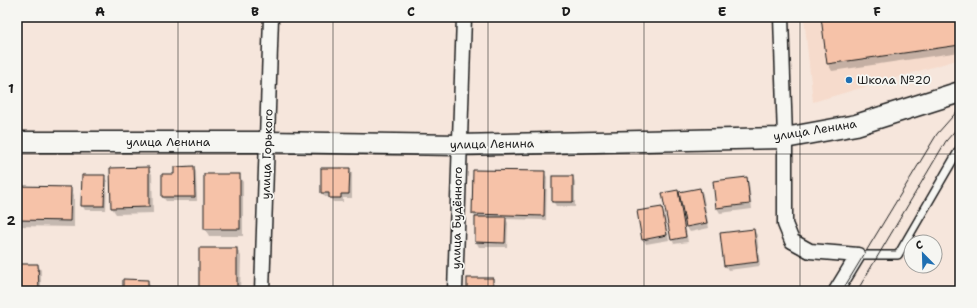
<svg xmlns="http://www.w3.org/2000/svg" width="977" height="308" font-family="'Shantell Sans',sans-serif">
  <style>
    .built { fill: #f6dbcc }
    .shadow { fill: #0003 }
    .building { fill: #f6c2a8; stroke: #1c1c1c }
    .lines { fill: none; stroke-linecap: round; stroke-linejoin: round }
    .service-casing { stroke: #1c1c1c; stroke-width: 10 }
    .minor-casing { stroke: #1c1c1c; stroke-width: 17 }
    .secondary-casing { stroke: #1c1c1c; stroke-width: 23 }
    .service { stroke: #f6f6f2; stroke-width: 7 }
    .minor { stroke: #f6f6f2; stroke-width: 14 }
    .secondary { stroke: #f6f6f2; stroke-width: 20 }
    .tram { stroke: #1c1c1c; stroke-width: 1 }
    .grid { fill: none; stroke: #1c1c1c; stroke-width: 1; stroke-opacity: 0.55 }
    .poi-dot { fill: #1f6fb2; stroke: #f6f6f2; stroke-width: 1.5 }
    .labels { text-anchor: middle; stroke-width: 3.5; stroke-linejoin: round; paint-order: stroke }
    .poi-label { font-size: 12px; fill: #1c1c1c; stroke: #f6f6f2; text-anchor: start }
    .street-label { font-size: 12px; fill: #1c1c1c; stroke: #f6f6f2 }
    .neatline { fill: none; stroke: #1c1c1c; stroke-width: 1.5 }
    .grid-label { font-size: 13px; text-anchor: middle; font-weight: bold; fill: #1c1c1c }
  </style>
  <rect width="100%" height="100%" fill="#f6e6dc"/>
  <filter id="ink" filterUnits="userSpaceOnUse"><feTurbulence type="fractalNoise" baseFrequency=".025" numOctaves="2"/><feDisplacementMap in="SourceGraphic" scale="8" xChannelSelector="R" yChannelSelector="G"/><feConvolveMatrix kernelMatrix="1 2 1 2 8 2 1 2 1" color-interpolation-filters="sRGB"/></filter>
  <g filter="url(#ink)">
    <polygon class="built" points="804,17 960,17 960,59 813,102"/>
    <g class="shadow">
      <polygon points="822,17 960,17 960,52 832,71 828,64"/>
      <polygon points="194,167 196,172 197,201 166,201 163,197 175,175"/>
      <polygon points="148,168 152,174 153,213 116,214 112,208"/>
      <polygon points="349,169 352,173 352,198 343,198 343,202 333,202 330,197 325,197 322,193"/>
      <polygon points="544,172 547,177 546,220 506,219 508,223 507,247 479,247 476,242 476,219 473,214"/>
      <polygon points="239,175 243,182 243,236 209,236 205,229"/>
      <polygon points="104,176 107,181 106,210 85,210 82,205"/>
      <polygon points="573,177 575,182 575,207 556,206 553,201"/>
      <polygon points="746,178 749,183 752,209 720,213 717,208 714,182"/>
      <polygon points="17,187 71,188 74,195 74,227 17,226"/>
      <polygon points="700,189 703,194 709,228 690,232 685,225 688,242 674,244 672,239 677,191 681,198"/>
      <polygon points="661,208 664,213 669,240 646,244 643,239"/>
      <polygon points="754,230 757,235 760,266 728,270 725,265"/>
      <polygon points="237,249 241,256 240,291 200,291"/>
      <polygon points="17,265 38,265 41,270 41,291 17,291"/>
      <polygon points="492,279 495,284 495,291 468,291"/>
      <polygon points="148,281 150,286 150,291 124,291"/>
    </g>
    <g class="building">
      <polygon points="821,17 960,17 960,45 827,64"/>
      <polygon points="194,166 195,197 162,197 162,174 174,174 174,167"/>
      <polygon points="149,167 149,207 111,208 110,168"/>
      <polygon points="321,168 350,168 349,194 341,194 341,198 329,198 329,193 321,193"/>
      <polygon points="473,170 545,171 544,216 472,214"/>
      <rect x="204" y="174" width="36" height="55"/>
      <polygon points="82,175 105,175 104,206 81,206"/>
      <rect x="552" y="176" width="21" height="26"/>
      <polygon points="747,177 750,204 716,208 713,181"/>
      <polygon points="17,186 71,187 70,221 17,220"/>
      <polygon points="700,188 707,223 686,227 679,192"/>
      <polygon points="678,190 686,237 671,240 662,193"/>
      <polygon points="662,207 667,235 642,240 637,211"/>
      <polygon points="475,217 506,217 505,243 475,242"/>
      <polygon points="754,229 758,262 724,266 720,233"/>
      <rect x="199" y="248" width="38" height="43"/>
      <polygon points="17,264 38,264 39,291 17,291"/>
      <rect x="467" y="278" width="26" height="13"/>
      <polygon points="123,279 148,280 148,291 123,291"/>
    </g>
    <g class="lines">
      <defs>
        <polyline id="service" points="858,255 898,255 960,148"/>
        <g id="minor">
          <polyline points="781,17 785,138 785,224 792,241 810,251 858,255 836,291"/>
          <polyline points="262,291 271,17"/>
          <polyline points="455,291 464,17"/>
        </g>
        <polyline id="secondary" points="17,142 267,142 458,145 785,138 856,125 960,92"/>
      </defs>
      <use href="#service" class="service-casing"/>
      <use href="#minor" class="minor-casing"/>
      <use href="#secondary" class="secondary-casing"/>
      <use href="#service" class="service"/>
      <use href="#minor" class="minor"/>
      <use href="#secondary" class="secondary"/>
      <g class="tram">
        <polyline points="842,291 937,134 960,108"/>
        <polyline points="857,291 946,141 960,125"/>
      </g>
    </g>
  </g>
  <path class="grid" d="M178,17V291M333,17V291M488,17V291M644,17V291M800,17V291M17,154H960"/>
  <circle class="poi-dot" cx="849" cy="80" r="4"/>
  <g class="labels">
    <g class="poi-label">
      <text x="857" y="84">Школа №20</text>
    </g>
    <g class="street-label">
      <text transform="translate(815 130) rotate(-9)" y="4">улица Ленина</text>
      <text x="168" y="146">улица Ленина</text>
      <text transform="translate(492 144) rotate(-1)" y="4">улица Ленина</text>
      <text transform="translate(267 154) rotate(-88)" y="4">улица Горького</text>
      <text transform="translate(457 218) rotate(-89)" y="4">улица Будённого</text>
    </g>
  </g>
  <rect width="977" height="308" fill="none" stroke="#f6f6f2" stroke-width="44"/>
  <g transform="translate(923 254) rotate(337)"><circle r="19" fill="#f6f6f2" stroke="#9f9f9c"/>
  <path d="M0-3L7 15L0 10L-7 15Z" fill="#1f6fb2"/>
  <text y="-6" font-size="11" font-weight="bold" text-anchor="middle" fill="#1c1c1c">С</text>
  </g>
  <rect x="22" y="22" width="933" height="264" class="neatline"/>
  <g class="grid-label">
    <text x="100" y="16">A</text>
    <text x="255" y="16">B</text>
    <text x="411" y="16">C</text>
    <text x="566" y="16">D</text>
    <text x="722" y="16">E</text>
    <text x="877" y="16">F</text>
    <text x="11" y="93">1</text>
    <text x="11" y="225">2</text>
  </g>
</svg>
